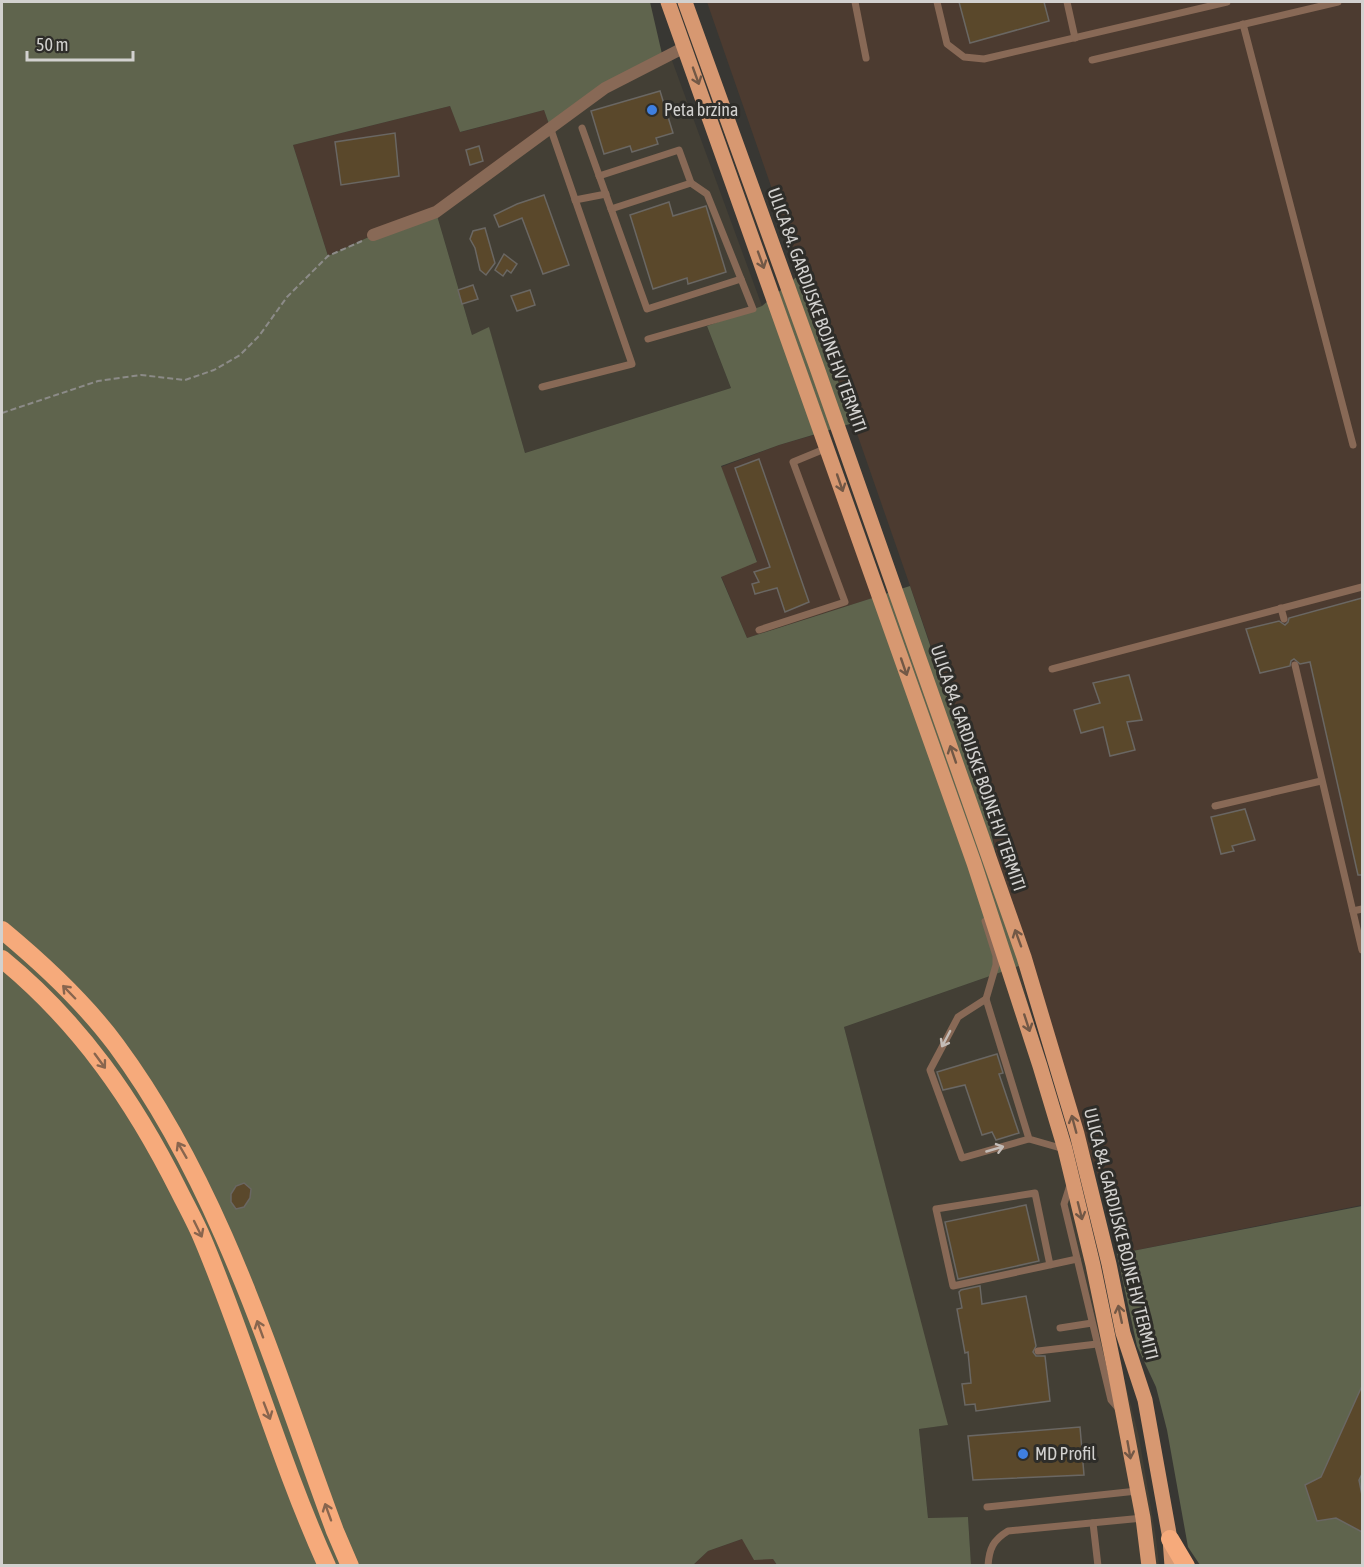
<svg xmlns="http://www.w3.org/2000/svg" width="1364" height="1567" font-family="'Asap Condensed',sans-serif">
  <style>
    .built { fill: #433f35 }
    .industrial { fill: #4c3b30 }
    .green { fill: #5f644d }
    .building { fill: #5a482b; stroke: #6a6763; stroke-width: 1.5 }
    .lines { fill: none; stroke-linecap: round; stroke-linejoin: round }
    .path { stroke: #8c8b88; stroke-width: 2; stroke-dasharray: 6 3; stroke-linecap: butt }
    .lane { stroke: #886956; stroke-width: 7 }
    .street { stroke: #886956; stroke-width: 12 }
    .primary { stroke: #d79871; stroke-width: 15 }
    .highway { stroke: #f6aa7b; stroke-width: 18 }
    .oneway { stroke: #725846 }
    .oneway2 { stroke: #88654e }
    .oneway3 { stroke: #c3bcb7 }
    .shop-dot { fill: #3f7fe0; stroke: #2e2d29; stroke-width: 2 }
    .labels { text-anchor: middle; stroke-width: 6; stroke-linejoin: round; paint-order: stroke }
    .poi-label { font-size: 18px; fill: #d2d1cf; stroke: #2e2d29; text-anchor: start }
    .street-label { font-size: 18px; fill: #d2d1cf; stroke: #2e2d29 }
  </style>
  <rect width="100%" height="100%" fill="#383733"/>
  <g class="built">
    <polygon points="670,55 762,306 707,326 731,388 525,453 489,328 472,335 436,212 550,127"/>
    <polygon points="1019,966 1139,1437 1156,1538 1159,1565 971,1565 968,1517 928,1518 919,1429 947,1425 844,1027"/>
  </g>
  <g class="industrial">
    <polygon points="707,2 1362,2 1362,1205 1127,1252 1019,966 988,813 965,744"/>
    <polygon points="450,106 461,132 544,110 550,127 436,212 373,235 328,256 293,145"/>
    <polygon points="814,435 873,598 747,638 721,576 757,561 721,467 779,445"/>
    <polygon points="742,1539 773,1559 777,1565 692,1566 708,1551"/>
  </g>
  <g class="green">
    <polygon points="2,2 650,2 662,54 550,127 544,110 460,132 450,106 293,145 328,256 373,235 436,212 472,335 489,327 525,453 731,388 707,326 762,306 800,274 853,423 779,445 721,466 757,562 721,577 747,638 910,586 987,813 1019,966 844,1027 948,1425 919,1429 928,1518 968,1517 971,1565 777,1565 773,1559 754,1560 742,1539 708,1551 692,1566 2,1565"/>
    <polygon points="1362,1206 1362,1565 1200,1565 1188,1547 1167,1430 1156,1387 1137,1346 1117,1254"/>
  </g>
  <g class="building">
    <polygon points="959,2 1044,2 1049,21 970,43"/>
    <polygon points="660,91 673,133 656,138 658,144 632,152 630,146 604,154 591,111"/>
    <polygon points="395,133 399,176 341,185 335,142"/>
    <polygon points="479,146 483,161 470,165 466,150"/>
    <polygon points="544,195 569,265 543,274 522,218 499,227 494,215 517,204"/>
    <polygon points="669,202 673,216 706,206 726,272 688,284 687,278 653,289 630,215"/>
    <polygon points="485,228 495,263 486,275 480,270 475,248 470,239 473,231"/>
    <polygon points="504,254 517,264 511,273 507,270 503,276 495,270"/>
    <polygon points="473,285 478,299 462,304 458,290"/>
    <polygon points="530,290 535,305 517,311 511,296"/>
    <polygon points="759,459 809,602 785,612 777,588 755,594 752,584 759,582 754,572 770,567 735,468"/>
    <polygon points="1362,598 1362,875 1358,875 1310,662 1300,664 1294,659 1291,661 1290,666 1260,673 1246,629 1279,621 1285,625 1288,622 1289,618"/>
    <polygon points="1129,675 1142,720 1127,722 1135,750 1110,756 1103,727 1081,733 1074,710 1100,703 1093,683"/>
    <polygon points="1245,809 1255,840 1232,846 1234,851 1221,854 1211,817"/>
    <polygon points="997,1054 1003,1073 999,1074 1019,1133 996,1140 992,1132 982,1135 965,1085 943,1090 937,1072"/>
    <polygon points="244,1183 251,1189 250,1198 244,1207 236,1209 231,1202 231,1194 236,1186"/>
    <polygon points="1026,1205 1039,1261 958,1279 945,1222"/>
    <polygon points="980,1286 982,1304 1026,1296 1036,1346 1033,1352 1036,1356 1045,1356 1050,1401 976,1411 975,1404 965,1405 962,1384 971,1383 968,1352 965,1353 957,1309 962,1308 959,1292 961,1290"/>
    <polygon points="1362,1386 1362,1474 1359,1480 1362,1495 1362,1532 1336,1518 1317,1521 1305,1485 1321,1477"/>
    <polygon points="1080,1427 1084,1475 973,1480 968,1436"/>
  </g>
  <g class="lines">
    <polyline class="path" points="2,413 98,381 141,375 185,380 214,370 240,355 259,336 287,297 328,256 362,241"/>
    <g class="lane">
      <polyline points="855,2 866,58"/>
      <polyline points="937,2 947,44 964,57 984,59 1227,2"/>
      <polyline points="1067,2 1075,38"/>
      <polyline points="1243,24 1353,445"/>
      <polyline points="1092,60 1338,2"/>
      <polyline points="582,128 647,309 741,279 707,194 691,183"/>
      <polyline points="599,176 679,150 691,183 611,209"/>
      <polyline points="575,200 606,194"/>
      <polyline points="648,339 753,309 741,279"/>
      <polyline points="542,387 632,364 550,127"/>
      <polyline points="1281,608 1284,619"/>
      <polyline points="759,630 845,602 793,462 827,448"/>
      <polyline points="1295,665 1362,950"/>
      <polyline points="1052,669 1362,587"/>
      <polyline points="1215,806 1321,781"/>
      <polyline points="1353,911 1362,909"/>
      <polyline points="985,921 996,956 996,965 986,999 1029,1139 1064,1149"/>
      <polyline points="986,999 958,1017 930,1070 962,1158 1029,1139"/>
      <polyline points="1070,1185 1064,1204 1111,1400 1118,1408"/>
      <polyline points="1050,1265 1035,1193 936,1209 953,1286 1077,1259"/>
      <polyline points="1060,1328 1092,1323"/>
      <polyline points="1038,1351 1097,1344"/>
      <polyline points="987,1507 1137,1491"/>
      <polyline points="1093,1523 1098,1566"/>
      <path d="M988,1566C989,1549 993,1540 1008,1531L1143,1518"/>
    </g>
    <polyline class="street" points="373,235 436,212 605,88 685,47"/>
    <g class="primary">
      <polyline points="668,2 974,863 1040,1066 1065,1149 1093,1265 1115,1371 1143,1518 1149,1566"/>
      <polyline points="685,2 816,365 1024,957 1077,1134 1109,1264 1123,1333 1145,1400 1170,1539 1172,1566"/>
    </g>
    <g class="highway">
      <path d="M2,930C43,964 84,1002 116,1045C222,1188 274,1367 335,1531L350,1566"/>
      <path d="M2,959C80,1023 134,1101 179,1191C187,1207 196,1223 203,1240C248,1347 279,1460 327,1566"/>
      <polyline points="1170,1539 1186,1566"/>
    </g>
  </g>
  <defs><path id="oneway-shaft" d="M-6 0H5M1.5-3L5.5 0L1.5 3" fill="none" stroke-width="1.6" stroke-linecap="round" stroke-linejoin="round" transform="scale(1.5)"/></defs>
  <g class="oneway">
    <use href="#oneway-shaft" transform="translate(696 76) rotate(70)"/>
    <use href="#oneway-shaft" transform="translate(761 260) rotate(70)"/>
    <use href="#oneway-shaft" transform="translate(840 483) rotate(71)"/>
    <use href="#oneway-shaft" transform="translate(904 667) rotate(71)"/>
    <use href="#oneway-shaft" transform="translate(953 754) rotate(-109)"/>
    <use href="#oneway-shaft" transform="translate(1018 938) rotate(-110)"/>
    <use href="#oneway-shaft" transform="translate(1027 1023) rotate(72)"/>
    <use href="#oneway-shaft" transform="translate(1074 1124) rotate(-105)"/>
    <use href="#oneway-shaft" transform="translate(1080 1211) rotate(76)"/>
    <use href="#oneway-shaft" transform="translate(1120 1314) rotate(-102)"/>
    <use href="#oneway-shaft" transform="translate(1129 1450) rotate(80)"/>
  </g>
  <g class="oneway2">
    <use href="#oneway-shaft" transform="translate(69 992) rotate(-134)"/>
    <use href="#oneway-shaft" transform="translate(100 1061) rotate(54)"/>
    <use href="#oneway-shaft" transform="translate(182 1150) rotate(-120)"/>
    <use href="#oneway-shaft" transform="translate(198 1229) rotate(64)"/>
    <use href="#oneway-shaft" transform="translate(260 1329) rotate(-110)"/>
    <use href="#oneway-shaft" transform="translate(267 1411) rotate(69)"/>
    <use href="#oneway-shaft" transform="translate(328 1512) rotate(-110)"/>
  </g>
  <g class="oneway3">
    <use href="#oneway-shaft" transform="translate(946 1039) rotate(118)"/>
    <use href="#oneway-shaft" transform="translate(995 1149) rotate(-16)"/>
  </g>
  <g class="shop-dot">
    <circle cx="652" cy="110" r="6"/>
    <circle cx="1023" cy="1454" r="6"/>
  </g>
  <g class="labels">
    <g class="poi-label">
      <text x="664" y="116">Peta brzina</text>
      <text x="1035" y="1460">MD Profil</text>
    </g>
    <g class="street-label">
      <text transform="translate(817 310) rotate(70)" y="6">ULICA 84. GARDIJSKE BOJNE HV TERMITI</text>
      <text transform="translate(978 768) rotate(71)" y="6">ULICA 84. GARDIJSKE BOJNE HV TERMITI</text>
      <text transform="translate(1121 1234) rotate(76)" y="6">ULICA 84. GARDIJSKE BOJNE HV TERMITI</text>
    </g>
  </g>
  <rect width="1364" height="1567" fill="none" stroke="#d2d1cf" stroke-width="6"/>
  <path d="M27 51v9h106v-9" fill="none" stroke="#d2d1cf" stroke-width="3"/>
  <text x="36" y="51" font-size="18" fill="#d2d1cf" stroke="#2e2d29" stroke-width="4.5" paint-order="stroke">50 m</text>
</svg>
